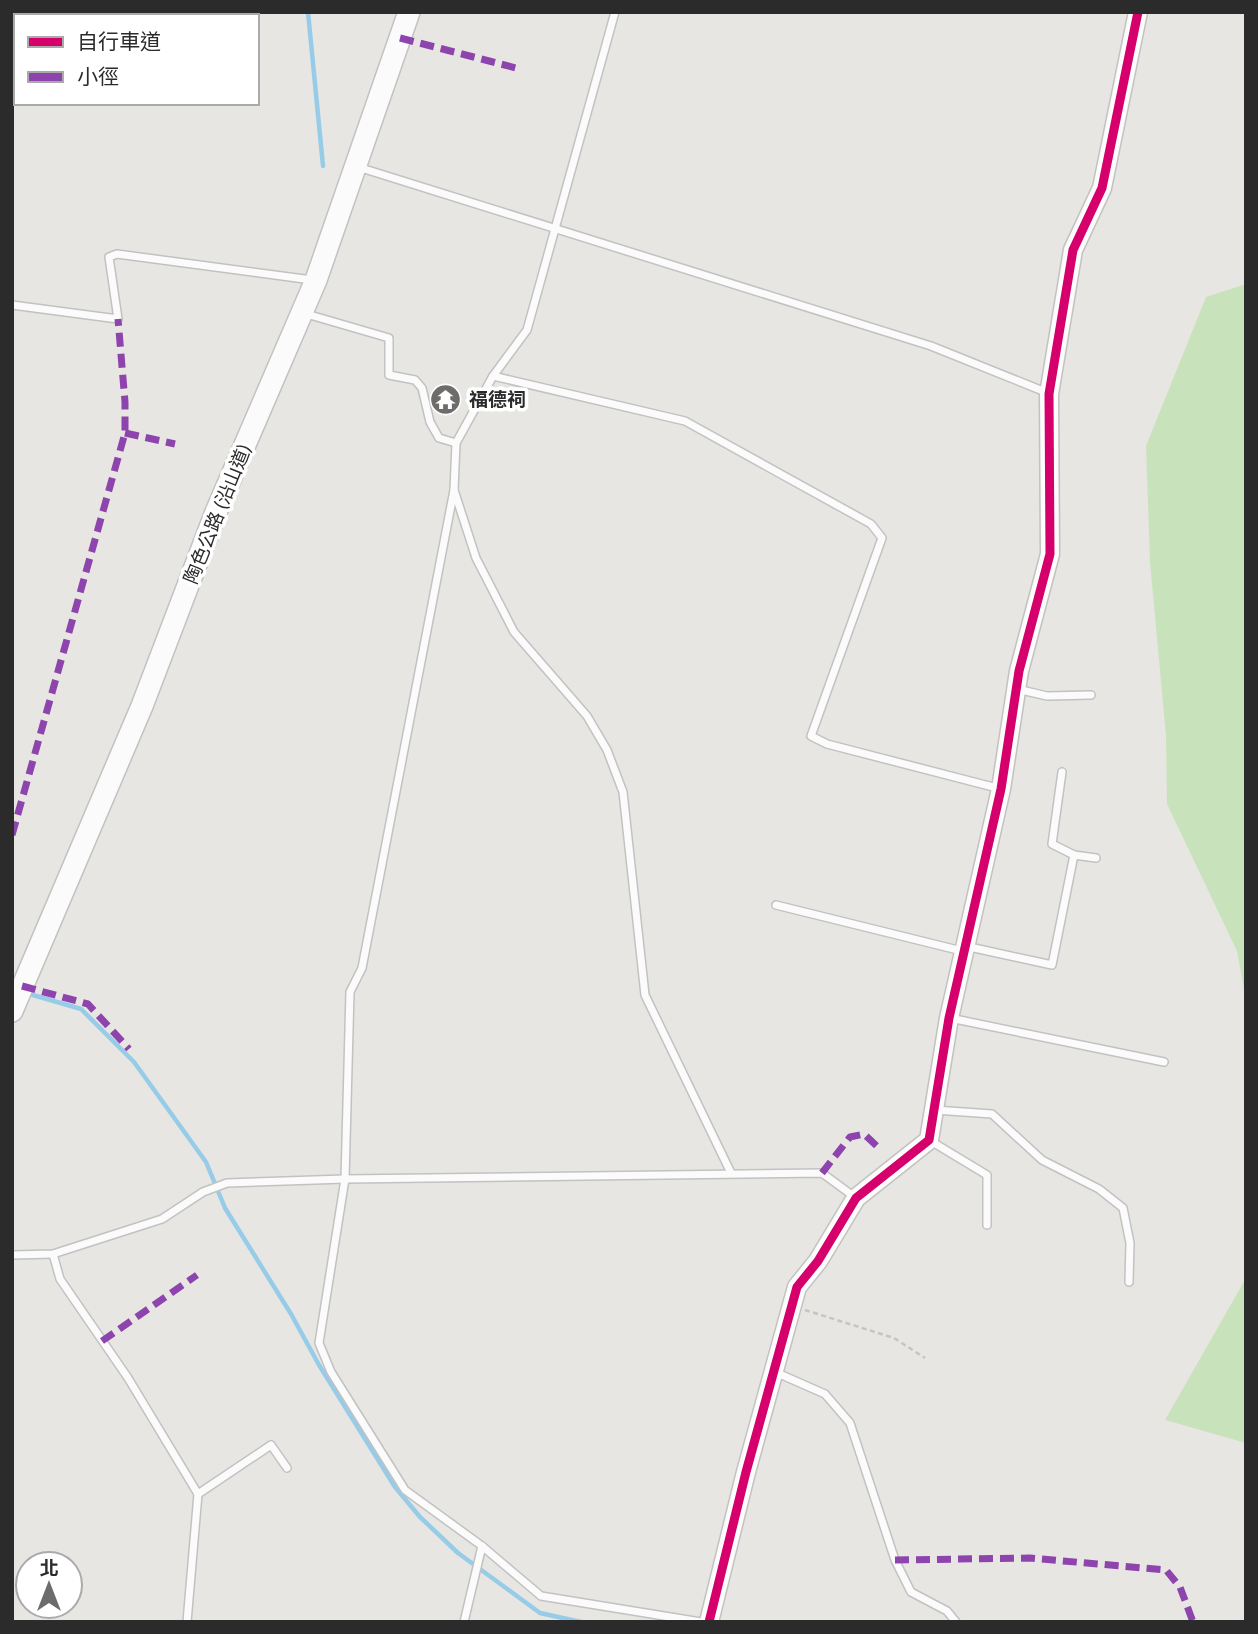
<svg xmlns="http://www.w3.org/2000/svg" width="1258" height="1634" font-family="Lato,'Noto Sans TC',sans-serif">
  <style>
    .green { fill: #c8e3bc }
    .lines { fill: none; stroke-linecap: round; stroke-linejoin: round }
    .stream { stroke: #97cce8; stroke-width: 4.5 }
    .service-casing { stroke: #c2c2c2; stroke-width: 10 }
    .tertiary-casing { stroke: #c2c2c2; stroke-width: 21 }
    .secondary-casing { stroke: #c2c2c2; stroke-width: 24 }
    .path { stroke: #c5c5c4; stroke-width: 2.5; stroke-dasharray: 5 3.5; stroke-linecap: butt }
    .service { stroke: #fcfbfb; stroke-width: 7 }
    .tertiary { stroke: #fcfbfb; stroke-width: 18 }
    .secondary { stroke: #fcfbfb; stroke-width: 21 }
    .quiet { stroke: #8e44ad; stroke-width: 7; stroke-dasharray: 14 7; stroke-linecap: butt }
    .cycleway-casing { stroke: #fff; stroke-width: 13 }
    .cycleway { stroke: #d6006c; stroke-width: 9 }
    .labels { text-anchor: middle; stroke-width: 7; stroke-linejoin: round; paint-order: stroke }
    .poi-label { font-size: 19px; font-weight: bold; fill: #2b2b2b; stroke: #fff; text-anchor: start }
    .street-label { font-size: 19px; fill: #2b2b2b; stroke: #fff }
  </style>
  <rect width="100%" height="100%" fill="#e8e6e2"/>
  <g class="green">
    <polygon points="1246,284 1246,1000 1237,951 1167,804 1166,736 1150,562 1146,446 1206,297"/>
    <polygon points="1246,1278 1246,1443 1165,1420"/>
  </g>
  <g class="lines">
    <g class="stream">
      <polyline points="308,12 323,166"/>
      <polyline points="26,993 81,1009 134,1062 206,1162 225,1208 291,1314 319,1365 395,1487 420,1517 458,1553 540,1613 581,1622"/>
    </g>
    <defs>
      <g id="service">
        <polyline points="615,12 527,330 493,376 456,443 454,490 362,968 350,992 345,1179 319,1343 331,1372 405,1490 482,1546 541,1596 701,1622"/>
        <polyline points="358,167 931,346 1048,393"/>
        <polyline points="12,305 118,319 109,257 117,254 312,280"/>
        <polyline points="303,313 389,338 389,375 415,380 422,388 430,422 439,438 456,443"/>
        <polyline points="493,376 685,421 871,524 882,538 811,736 827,744 1001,789"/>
        <polyline points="454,490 476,558 514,632 587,716 607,750 623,792 645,995 731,1173"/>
        <polyline points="1017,689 1047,696 1091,695"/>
        <polyline points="1074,855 1096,858"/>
        <polyline points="776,905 962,951"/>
        <polyline points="965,946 1052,965 1074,855 1052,844 1062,772"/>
        <polyline points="950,1018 1164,1062"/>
        <polyline points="935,1110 992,1114 1042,1160 1099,1189 1123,1208 1130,1243 1129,1282"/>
        <polyline points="929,1140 987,1175 987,1225"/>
        <polyline points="53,1254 60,1279 128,1378 198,1494 187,1622"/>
        <polyline points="12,1255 53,1254 162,1219 203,1192 227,1183 345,1179 822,1173 856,1198"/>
        <polyline points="775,1372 825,1394 850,1423 895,1560 911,1592 947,1611 956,1622"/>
        <polyline points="198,1494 271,1445 287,1468"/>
        <polyline points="464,1622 482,1546"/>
      </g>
      <polyline id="tertiary" points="709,1622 746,1472 797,1287 818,1261 856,1198 929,1140 949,1018 1001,789 1019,671 1050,554 1049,394 1073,250 1102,188 1138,12"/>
      <polyline id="secondary" points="12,1011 142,706 216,512 316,280 409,12"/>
    </defs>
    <use href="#service" class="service-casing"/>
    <use href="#tertiary" class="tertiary-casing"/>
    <use href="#secondary" class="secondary-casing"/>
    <polyline class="path" points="805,1310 894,1338 925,1358"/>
    <use href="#service" class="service"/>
    <use href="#tertiary" class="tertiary"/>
    <use href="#secondary" class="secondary"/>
    <g class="quiet">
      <polyline points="400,38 520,69"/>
      <polyline points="125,433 175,444"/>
      <polyline points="12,835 125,433 125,402 118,319"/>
      <polyline points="22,986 88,1004 129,1049"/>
      <polyline points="822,1173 850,1137 864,1134 880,1149"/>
      <polyline points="102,1341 197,1275"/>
      <polyline points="895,1560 1030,1558 1166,1570 1180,1587 1193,1622"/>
    </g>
    <defs>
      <polyline id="cycleway" points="709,1622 746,1472 797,1287 818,1261 856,1198 929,1140 949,1018 1001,789 1019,671 1050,554 1049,394 1073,250 1102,188 1138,12"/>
    </defs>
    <use href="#cycleway" class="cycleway-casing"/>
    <use href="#cycleway" class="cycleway"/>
  </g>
  <defs>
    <symbol id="temple-disc" viewBox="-11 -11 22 22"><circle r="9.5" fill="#6d6c6b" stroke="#fff"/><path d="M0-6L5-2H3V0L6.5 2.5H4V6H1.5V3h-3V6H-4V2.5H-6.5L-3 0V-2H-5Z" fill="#fff"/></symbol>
  </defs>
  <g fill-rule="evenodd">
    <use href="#temple-disc" x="428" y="382" width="35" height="35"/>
  </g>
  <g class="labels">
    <g class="poi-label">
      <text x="469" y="406">福德祠</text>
    </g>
    <g class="street-label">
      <text transform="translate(217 514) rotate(-68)" y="7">陶色公路 (沿山道)</text>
    </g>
  </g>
  <rect width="1258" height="1634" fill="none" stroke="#2b2b2b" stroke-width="28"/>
  <rect x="14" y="14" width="245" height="91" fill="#ffffff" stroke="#aaaaaa" stroke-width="2"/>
  <rect x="28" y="37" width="35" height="10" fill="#d6006c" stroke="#aaaaaa" stroke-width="2"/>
  <text x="77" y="49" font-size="21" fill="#2b2b2b">自行車道</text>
  <rect x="28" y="72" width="35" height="10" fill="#8e44ad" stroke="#aaaaaa" stroke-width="2"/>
  <text x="77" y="84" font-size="21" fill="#2b2b2b">小徑</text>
  <g transform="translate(49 1585)"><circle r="33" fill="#ffffff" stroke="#aaaaaa" stroke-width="2"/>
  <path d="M0-5L12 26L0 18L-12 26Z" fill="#6d6c6b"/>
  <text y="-10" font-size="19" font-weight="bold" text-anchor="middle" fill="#2b2b2b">北</text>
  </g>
</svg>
